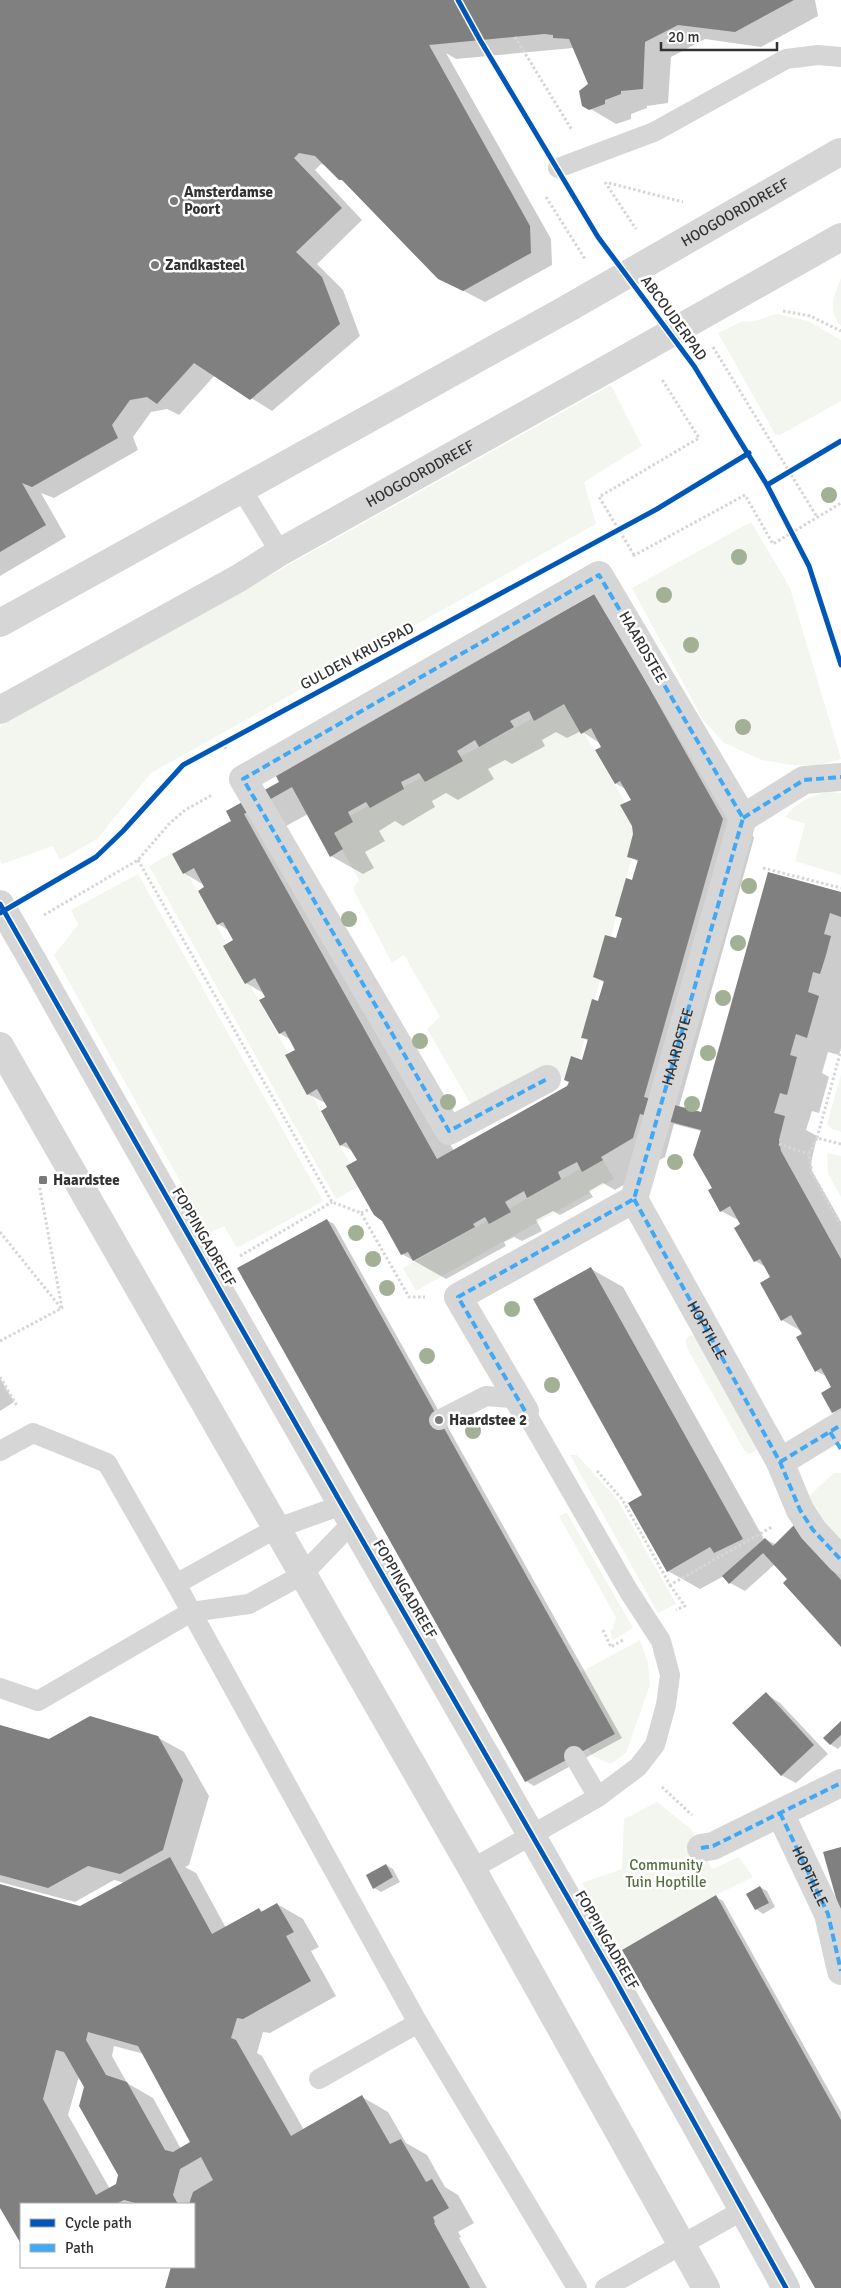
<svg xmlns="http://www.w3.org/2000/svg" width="841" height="2288" font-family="Signika,sans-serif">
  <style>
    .green { fill: #f2f6ee }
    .shadow { fill: #0003; fill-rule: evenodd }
    .building { fill: #808080; fill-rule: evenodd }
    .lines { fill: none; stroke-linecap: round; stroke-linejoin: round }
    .path { stroke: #d6d6d6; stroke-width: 3; stroke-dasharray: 2.5 2.5; stroke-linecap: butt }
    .service { stroke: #d6d6d6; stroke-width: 20 }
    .pedestrian { stroke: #d6d6d6; stroke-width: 28 }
    .tertiary { stroke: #d6d6d6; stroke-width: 28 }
    .tertiary-bridge { stroke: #d6d6d6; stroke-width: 28 }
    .quiet { stroke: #3fa9f5; stroke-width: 4; stroke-dasharray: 8 4; stroke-linecap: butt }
    .cycleway-casing { stroke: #fff; stroke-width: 8 }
    .cycleway { stroke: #0057b8; stroke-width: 5 }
    .tree { fill: #a2b095 }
    .poi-dot { fill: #7a7a7a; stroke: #fff; stroke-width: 2 }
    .labels { text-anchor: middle; stroke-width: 5; stroke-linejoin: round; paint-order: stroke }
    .poi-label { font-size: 15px; font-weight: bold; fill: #323232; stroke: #fff; text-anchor: start }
    .street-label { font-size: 15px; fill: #323232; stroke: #fff }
    .park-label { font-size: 15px; fill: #556f3e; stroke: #fff }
  </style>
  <rect width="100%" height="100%" fill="#fff"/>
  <g class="green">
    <path d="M841,278V326C827,311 834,295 841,278Z"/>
    <path d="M777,314L808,321L841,340V401L780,435L775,434L718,333L743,321C753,324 766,316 777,314Z"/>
    <polygon points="611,385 642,446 584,482 596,524 151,773 97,839 60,860 53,846 2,864 0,859 0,728 2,725"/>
    <polygon points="751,522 790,588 841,759 819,765 792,765 762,760 724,743 703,720 632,588"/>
    <polygon points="565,701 636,820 638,833 574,1080 534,1073 472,1106 427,1029 440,1017 404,955 392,963 353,889 359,880 329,827"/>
    <path d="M828,792L841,793V875L795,861L805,824L785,817C797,802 809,796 828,792Z"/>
    <polygon points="175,851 362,1185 336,1199 149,866"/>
    <polygon points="138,874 323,1201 237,1248 224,1226 209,1233 54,955 78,925 71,910"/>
    <polygon points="841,1074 841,1132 832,1129 827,1124"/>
    <polygon points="827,1153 841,1156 841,1197 828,1174"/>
    <polygon points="601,1157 614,1179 416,1291 403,1268"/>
    <polygon points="690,1335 696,1337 758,1449 750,1454 744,1450 686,1346 686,1340"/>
    <polygon points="570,1455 577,1455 617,1499 676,1604 658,1613"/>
    <polygon points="834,1473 841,1473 841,1545 811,1512 808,1497"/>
    <polygon points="567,1513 633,1628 613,1640 610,1631 613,1629 616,1617 559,1516"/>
    <polygon points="640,1640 648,1663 650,1685 626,1753 611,1764 593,1756 588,1749 615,1734 581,1672"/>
    <polygon points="657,1802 691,1829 712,1869 739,1857 753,1877 716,1895 622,1950 582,1883 622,1869 624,1819"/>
  </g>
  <g class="shadow">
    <polygon points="0,0 815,0 818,16 761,47 705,39 671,57 668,103 647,106 647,108 631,114 631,119 616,124 584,105 590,85 573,48 456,59 446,53 551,239 552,265 485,302 439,278 348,184 340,179 325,165 321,164 315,170 362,220 317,264 343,290 360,336 272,411 215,375 179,415 167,409 151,412 133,437 138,450 54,498 41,493 66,537 0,576"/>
    <path d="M628,613L754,838L679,1107L702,1113L841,894V1048L839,1055L828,1052L822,1073L829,1077L819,1113L812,1111L806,1130L817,1136L811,1163L812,1171L841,1222V1416L833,1412V1387L828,1377L816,1371L801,1331L782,1320L772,1277L766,1267L755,1261L740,1221L721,1211L713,1188L701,1131L674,1124L665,1157L632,1175L634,1179L615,1190L603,1183L589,1191L593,1197L560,1215L553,1211L536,1220L542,1231L522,1241L514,1237L504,1242L506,1246L446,1279L402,1254L358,1161L353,1151L341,1145L327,1104L308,1094L297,1050L291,1040L279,1033L265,994L246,983L235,940L230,931L218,924L204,885L184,873L233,822L228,812ZM581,731L601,744L615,783L627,790L633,800L634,834L628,856L639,862L633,881L616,915L623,919L617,940L594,977L605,983L599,1002L582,1037L588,1041L583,1061L568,1087L454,1151L275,832L308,814L331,856L363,874L374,868L365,852L385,841L379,831L395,821L403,826L435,807L432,801L446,793L458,800L494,779L488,769L505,760L512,764L545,746L542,740L556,732L567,738Z"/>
    <polygon points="327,1220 334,1224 622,1738 534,1786 526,1781 239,1269"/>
    <polygon points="591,1269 623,1287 764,1539 841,1573 841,1645 775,1564 745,1591 730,1583 724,1576 700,1589 668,1571 644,1496"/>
    <polygon points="0,1378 14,1402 0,1411"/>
    <polygon points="766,1694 780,1703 828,1754 796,1783 781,1775"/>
    <polygon points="841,1723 841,1746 838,1749 830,1744"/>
    <path d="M0,1727L49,1740L157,1737L184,1752L209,1796L189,1865L185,1867L196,1873L226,1928L259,1909L264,1912L277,1904L303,1919L319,1947L311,1951L336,1996L270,2033L263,2032L257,2053L262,2056L304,2130L362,2097L388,2112L406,2143L427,2155L445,2187L458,2195L474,2223L458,2232L461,2237L459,2238L487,2288H167L173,2267H194V2204H21V2242L0,2206V1886L80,1908L125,1883L114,1880L75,1902L0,1882ZM114,2046L144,2054L192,2142L181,2149L153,2098L127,2083L112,2056ZM79,2076L86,2087L120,2175L117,2185L110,2189L68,2115Z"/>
    <polygon points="386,1865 393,1869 400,1882 381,1892 374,1888"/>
    <polygon points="760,1887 767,1891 775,1907 763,1914 756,1909"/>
    <polygon points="716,1897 723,1901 841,2112 841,2288 816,2288"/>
  </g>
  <g class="building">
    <polygon points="0,0 794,0 735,32 678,25 645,42 643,89 621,91 621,94 605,100 605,104 589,110 582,106 579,91 588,84 569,39 553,38 553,35 544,34 429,45 530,226 531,253 463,291 438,279 342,180 339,180 315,156 299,153 294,158 342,208 296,252 322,277 340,324 250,400 194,363 157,404 147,397 130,400 112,425 118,438 32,487 22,483 46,525 0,552"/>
    <path d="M596,593L723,819L644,1097L701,1112L768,872L841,892V917L830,913L824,934L831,936L826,955L820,974L813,972L808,992L819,996L807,1038L796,1034L790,1055L797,1057L787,1095L780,1093L774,1113L785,1116L779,1140L781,1151L841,1259V1408L832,1413L821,1393L831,1387L821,1368L815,1372L796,1337L802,1334L791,1315L781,1321L760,1283L770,1277L760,1259L754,1262L734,1228L740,1224L730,1206L720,1212L708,1190L712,1188L693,1155L701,1130L640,1114L633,1138L601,1157L603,1160L582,1172L577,1162L558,1172L561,1179L527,1198L524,1191L505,1202L511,1212L489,1224L485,1217L473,1224L475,1227L413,1261L408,1252L401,1255L382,1221L374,1215L346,1166L357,1160L346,1142L340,1146L321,1111L327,1107L317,1089L307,1095L285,1055L295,1050L285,1031L279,1034L259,1000L265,997L255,978L245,984L223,946L233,940L223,922L217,925L198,891L204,887L194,868L183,874L172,854L231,821L226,811L279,782L275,774L294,761ZM564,704L581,734L591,728L601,747L595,750L615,784L620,781L631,800L620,805L632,826L633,834L627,857L638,860L632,880L626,878L615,916L622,918L616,938L605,935L593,977L604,981L598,1001L592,999L581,1038L588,1039L582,1060L571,1056L564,1080L569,1082L567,1086L437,1159L244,814L292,787L330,857L343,849L334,833L353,822L348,812L366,802L370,808L404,789L401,782L419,773L425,782L463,761L457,751L475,740L479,747L514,727L510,721L529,711L534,721Z"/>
    <polygon points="327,1219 615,1734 525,1782 237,1268"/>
    <polygon points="591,1267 743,1539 714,1553 710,1547 667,1572 628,1503 642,1495 533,1299"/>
    <polygon points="796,1523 817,1553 841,1580 841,1647 783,1583 787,1579 763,1553 729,1584 722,1576 765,1538 773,1546"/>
    <polygon points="766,1692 814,1745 781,1776 732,1723"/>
    <polygon points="90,1716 158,1736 183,1780 163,1850 120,1874 88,1866 48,1888 0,1875 0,1725 49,1739"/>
    <polygon points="841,1721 841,1735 830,1745 823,1738"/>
    <polygon points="841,1847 841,1912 840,1912 823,1852"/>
    <path d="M170,1857L212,1934L259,1908L261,1912L277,1903L294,1932L286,1936L311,1981L243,2019L237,2018L231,2038L236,2040L291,2136L362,2095L390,2144L401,2139L426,2182L432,2179L449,2208L433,2217L435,2222L434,2223L470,2288H165L171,2267H194V2204H189L193,2192L213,2180L201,2157L180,2169L173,2195L178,2204H139L124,2200L116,2204H21V2244L0,2208V1884L80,1906ZM88,2032L138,2046L190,2142L173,2152L165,2150L127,2082L106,2075L86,2040ZM56,2050L64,2052L84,2087L79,2106L118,2175L116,2184L96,2195L43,2099Z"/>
    <polygon points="386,1864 393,1877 373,1889 366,1875"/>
    <polygon points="760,1886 769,1903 755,1910 746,1894"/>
    <polygon points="716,1895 841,2120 841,2288 815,2288 622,1950"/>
  </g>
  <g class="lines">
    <g class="path">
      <polyline points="515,37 572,130"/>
      <polyline points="605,182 636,229"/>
      <polyline points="609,183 683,202"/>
      <polyline points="546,197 585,259"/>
      <polyline points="783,311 810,316 841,331"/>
      <polyline points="713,347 817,517"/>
      <polyline points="634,555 599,497 699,438 661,378"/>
      <polyline points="633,556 745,495 773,544 841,503"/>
      <polyline points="222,743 226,749"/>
      <polyline points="138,860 332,1202 361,1213 409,1297 425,1297"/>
      <polyline points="763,868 841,888"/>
      <polyline points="44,915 138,860 169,824 185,810 212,795"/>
      <polyline points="817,1138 841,1050"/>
      <polyline points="779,1144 809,1154"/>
      <polyline points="841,1144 817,1138 809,1154 812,1173 841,1225"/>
      <polyline points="361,1213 370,1209"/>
      <polyline points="0,1232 61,1308"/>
      <polyline points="240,1256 332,1202"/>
      <polyline points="0,1341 62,1308 39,1184"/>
      <polyline points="0,1377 17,1406"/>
      <polyline points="597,1471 622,1499 670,1585 772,1527"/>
      <polyline points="670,1585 685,1606 676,1610"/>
      <polyline points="603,1630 611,1647 623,1640"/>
      <polyline points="662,1787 692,1815"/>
    </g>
    <g class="service">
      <polyline points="558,168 654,132 786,59 818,55 841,57"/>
      <polyline points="241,488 280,552"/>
      <polyline points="439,1420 486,1396 511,1398 525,1411 628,1590 661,1641 670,1675 666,1705 655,1745 638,1767 598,1797 472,1869"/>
      <polyline points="0,1451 33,1433 107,1463 176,1584 418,2023 577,2288"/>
      <polyline points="176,1584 275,1529 342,1505"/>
      <polyline points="0,1688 38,1701 191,1612 249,1604 302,1575 352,1523"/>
      <polyline points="574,1756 598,1797"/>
      <polyline points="319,2079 418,2023"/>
      <polyline points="605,2288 743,2210"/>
    </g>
    <g class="pedestrian">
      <polyline points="743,818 804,780 841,777"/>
      <path id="s1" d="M634,1199L780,1462L800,1510L813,1530L841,1560"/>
      <path id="s2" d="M525,1411L458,1297L634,1199L743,818L599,575L243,779L449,1131L547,1079"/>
      <polyline points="780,1462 841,1425"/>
      <path id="s3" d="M780,1813L828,1914L841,1971"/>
      <polyline points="701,1848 713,1846 841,1783"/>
    </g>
    <g class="tertiary">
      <polyline points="0,623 572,306"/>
      <path id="s4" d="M0,710L239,578L280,552L609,368"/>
      <path d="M34,963C282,1407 541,1843 786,2288"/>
      <polyline points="0,1046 472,1869 706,2288"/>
    </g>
    <g class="tertiary-bridge">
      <path id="s5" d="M572,306L840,152"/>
      <polyline points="609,368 841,237"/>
      <polyline points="0,904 34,963"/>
    </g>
    <g class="quiet">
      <polyline points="743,818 804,780 841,777"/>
      <polyline points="634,1199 780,1462 800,1510 813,1530 841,1560"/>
      <polyline points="525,1411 458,1297 634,1199 743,818 599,575 243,779 449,1131 547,1079"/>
      <polyline points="830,1432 841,1449"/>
      <polyline points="780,1462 841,1425"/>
      <polyline points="780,1813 828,1914 841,1971"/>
      <polyline points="701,1848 713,1846 841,1783"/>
    </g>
    <defs>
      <g id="cycleway">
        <polyline points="458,0 480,40 598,237 694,366 767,485 809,566 841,665"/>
        <polyline points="767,485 841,441"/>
        <polyline points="0,904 342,1505 613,1976 786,2288"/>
        <polyline points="0,913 96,857 123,831 183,765 657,509 749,453"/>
      </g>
    </defs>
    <use href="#cycleway" class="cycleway-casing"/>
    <use href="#cycleway" class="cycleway"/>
  </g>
  <g class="tree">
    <circle cx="829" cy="495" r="8"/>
    <circle cx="739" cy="557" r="8"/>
    <circle cx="664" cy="595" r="8"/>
    <circle cx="691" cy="645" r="8"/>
    <circle cx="743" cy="727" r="8"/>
    <circle cx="749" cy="886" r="8"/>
    <circle cx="349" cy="919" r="8"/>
    <circle cx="738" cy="943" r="8"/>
    <circle cx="723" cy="998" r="8"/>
    <circle cx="420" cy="1041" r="8"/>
    <circle cx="708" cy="1053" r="8"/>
    <circle cx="448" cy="1102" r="8"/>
    <circle cx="692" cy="1104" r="8"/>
    <circle cx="675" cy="1162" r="8"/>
    <circle cx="356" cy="1233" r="8"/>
    <circle cx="373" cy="1259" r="8"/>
    <circle cx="387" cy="1288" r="8"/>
    <circle cx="512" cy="1309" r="8"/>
    <circle cx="427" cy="1356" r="8"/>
    <circle cx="552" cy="1385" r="8"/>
    <circle cx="473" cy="1431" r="8"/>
  </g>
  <g class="poi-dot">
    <circle cx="174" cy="201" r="5"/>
    <circle cx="155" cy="265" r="5"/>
    <rect x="38" y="1175" width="10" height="10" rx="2.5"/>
    <circle cx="439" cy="1420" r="5"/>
  </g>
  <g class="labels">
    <g class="poi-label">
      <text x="184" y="197">Amsterdamse<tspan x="184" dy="17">Poort</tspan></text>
      <text x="165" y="270">Zandkasteel</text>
      <text x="53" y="1185">Haardstee</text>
      <text x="449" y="1425">Haardstee 2</text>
    </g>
    <g class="street-label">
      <text dy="5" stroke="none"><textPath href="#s5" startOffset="188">HOOGOORDDREEF</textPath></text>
      <text transform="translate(674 318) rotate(54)" y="5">ABCOUDERPAD</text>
      <text dy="5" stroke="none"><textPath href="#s4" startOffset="482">HOOGOORDDREEF</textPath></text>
      <text transform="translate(643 647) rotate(60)" y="5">HAARDSTEE</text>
      <text transform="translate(357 656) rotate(-28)" y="5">GULDEN KRUISPAD</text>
      <text dy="5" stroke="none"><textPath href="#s2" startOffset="492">HAARDSTEE</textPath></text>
      <text transform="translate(204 1237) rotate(60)" y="5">FOPPINGADREEF</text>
      <text dy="5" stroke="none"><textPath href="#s1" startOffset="150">HOPTILLE</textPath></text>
      <text transform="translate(405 1589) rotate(60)" y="5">FOPPINGADREEF</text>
      <text dy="5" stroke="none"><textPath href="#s3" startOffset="70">HOPTILLE</textPath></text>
      <text transform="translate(607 1940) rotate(60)" y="5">FOPPINGADREEF</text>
    </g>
    <g class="park-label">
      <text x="666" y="1870">Community<tspan x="666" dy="17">Tuin Hoptille</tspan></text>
    </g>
  </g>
  <rect x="20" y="2203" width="175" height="65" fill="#ffffff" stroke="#adadad"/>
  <rect x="30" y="2219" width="25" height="8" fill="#0057b8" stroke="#adadad"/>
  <text x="65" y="2228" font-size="15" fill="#323232">Cycle path</text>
  <rect x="30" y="2244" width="25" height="8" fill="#3fa9f5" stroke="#adadad"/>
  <text x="65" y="2253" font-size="15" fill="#323232">Path</text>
  <path d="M661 42v8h116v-8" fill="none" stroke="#323232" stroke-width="2.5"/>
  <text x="668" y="42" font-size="15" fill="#323232" stroke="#ffffff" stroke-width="4" paint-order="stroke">20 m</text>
</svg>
